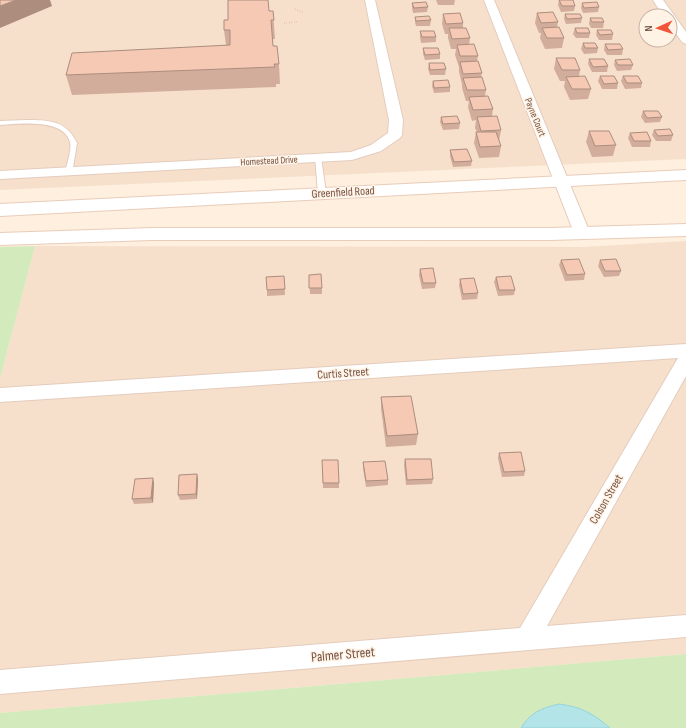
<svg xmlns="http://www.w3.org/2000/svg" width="686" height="728" font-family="'Sofia Sans Condensed',sans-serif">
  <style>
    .residential { fill: #f6e0cc; fill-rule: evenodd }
    .green { fill: #d3ebbc }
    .water { fill: #b2e4e8; stroke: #97d4da }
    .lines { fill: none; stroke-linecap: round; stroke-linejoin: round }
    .lane-casing { stroke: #e4ccbd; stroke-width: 2 }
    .street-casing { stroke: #e4ccbd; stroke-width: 2 }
    .secondary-casing { stroke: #e9ccb9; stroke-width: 2 }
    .path { stroke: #d9ac97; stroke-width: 1.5; stroke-dasharray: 0.5 2; stroke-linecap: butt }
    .lane { fill: #fff; fill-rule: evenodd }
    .street { fill: #fff; fill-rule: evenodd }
    .secondary { fill: #fff; fill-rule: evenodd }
    .wall { fill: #d3ad9b }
    .shaded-wall { fill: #ac8d7e }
    .building { fill: #f5c9b4; stroke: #ac8d7e }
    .labels { text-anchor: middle; stroke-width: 3; stroke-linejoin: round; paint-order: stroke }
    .far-street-label { font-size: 10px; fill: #745245; stroke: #fff3e5 }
    .street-label { font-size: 12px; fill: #745245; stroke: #fff3e5 }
    .near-street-label { font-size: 14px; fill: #745245; stroke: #fff3e5 }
  </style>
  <rect width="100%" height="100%" fill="#feefde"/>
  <g class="residential">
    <path d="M0,0H686V159L0,190ZM646,16H670V40H646Z"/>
    <polygon points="686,241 686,654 0,713 0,379 35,246 583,247"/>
  </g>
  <g class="green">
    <polygon points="35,246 0,379 0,247"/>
    <polygon points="686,654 686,728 0,728 0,713"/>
  </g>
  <path class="water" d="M559,704C582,707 592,713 610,728H521C530,713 541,708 559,704Z"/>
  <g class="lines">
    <defs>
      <g id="lane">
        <path d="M26,120C49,120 66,120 77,143L72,174H66L65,172C67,165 72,148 70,142C63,118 19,124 0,125V121Z"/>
        <polygon points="318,155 321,157 326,193 322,195 318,193 315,157"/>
      </g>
      <g id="street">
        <polygon points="365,0 375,0 403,120 402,135 400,138 381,151 352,160 0,179 0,171 351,152 371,145 388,133 389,120"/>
        <polygon points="484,0 494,0 590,233 587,236 582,238 577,236 574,233"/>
        <polygon points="653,0 663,0 686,32 686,44 682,42 670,25 670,16 663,16"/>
        <polygon points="686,344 686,376 547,626 686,615 686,637 0,694 0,670 520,628 678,358 0,402 0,388"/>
      </g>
      <g id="secondary">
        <polygon points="686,170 686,180 0,216 0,204"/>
        <polygon points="686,224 686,236 550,240 152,240 0,245 0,233 152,228 550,228"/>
      </g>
    </defs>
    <use href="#lane" class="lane-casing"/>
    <use href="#street" class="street-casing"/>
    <use href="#secondary" class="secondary-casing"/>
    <g class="path">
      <polyline points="295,9 304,13"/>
      <polyline points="284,23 298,22"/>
    </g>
    <use href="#lane" class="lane"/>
    <use href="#street" class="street"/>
    <use href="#secondary" class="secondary"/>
  </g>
  <g class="wall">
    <polygon points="436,0 455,0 454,5 438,5"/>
    <polygon points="559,0 575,6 574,11 561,12 558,5"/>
    <polygon points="412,3 428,7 427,12 413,13 412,8"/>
    <polygon points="582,3 599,7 598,12 583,13 581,8"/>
    <polygon points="269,11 273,11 275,39 272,39 273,46 279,64 280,84 276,84 276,87 72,95 66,75 226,45 224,30 228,20"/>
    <polygon points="537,13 558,22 557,27 564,38 562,48 545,49 540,38 541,33 539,33 535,23"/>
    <polygon points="443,14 463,23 463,28 470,38 469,45 478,56 477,61 482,73 481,77 486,90 485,96 493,109 492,116 501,130 499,141 501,146 499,157 479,158 474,143 476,132 477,132 475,128 476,120 472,121 468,107 469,101 466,101 462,88 462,84 459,72 459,67 455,55 456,49 451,49 448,38 448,34 445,34 442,24"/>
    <polygon points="565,14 582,18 581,23 566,24 564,19"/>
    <polygon points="415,17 431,20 430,26 416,26 415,22"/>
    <polygon points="590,18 604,22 603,28 591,28 589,24"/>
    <polygon points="575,28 590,33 589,38 576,38 573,34"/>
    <polygon points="597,30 613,34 612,40 599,40 596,35"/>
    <polygon points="420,31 436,37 436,42 421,43 420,37"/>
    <polygon points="583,43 598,48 597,53 584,54 581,49"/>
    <polygon points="605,44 623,49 622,55 607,55 604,50"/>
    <polygon points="423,48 440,54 440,59 425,60 423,54"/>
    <polygon points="556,58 580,70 579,76 591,89 588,99 570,100 564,87 565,81 560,81 554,69"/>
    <polygon points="589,59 608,66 607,72 592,72 588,64"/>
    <polygon points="615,60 633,65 631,70 617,71 614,65"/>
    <polygon points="429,63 446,69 445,75 430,75 428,69"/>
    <polygon points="600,76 618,83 617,89 602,89 598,81"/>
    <polygon points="623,76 642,83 641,88 625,89 621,81"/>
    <polygon points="433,81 450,87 450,92 434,93 432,86"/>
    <polygon points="643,111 662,117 660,122 645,123 641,117"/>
    <polygon points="441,117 460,123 459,129 443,130 440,122"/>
    <polygon points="654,130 673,135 671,141 656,141 652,135"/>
    <polygon points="589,131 616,145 613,156 592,157 586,142"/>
    <polygon points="630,133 651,141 650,147 632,147 628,138"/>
    <polygon points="450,150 472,161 471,166 453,167 450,156"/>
    <polygon points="561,260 585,274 584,280 565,281 559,265"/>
    <polygon points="600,260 621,271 619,276 604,277 598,266"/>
    <polygon points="420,269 436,283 435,288 422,289 419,275"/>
    <polygon points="309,275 322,288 322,294 310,294"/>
    <polygon points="284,276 285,295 267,296 267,290"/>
    <polygon points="496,277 515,290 514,295 498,296 494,282"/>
    <polygon points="460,279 478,293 477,299 462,300 459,285"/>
    <polygon points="381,397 418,434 416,445 386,447 381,408"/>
    <polygon points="499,453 525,471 524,476 502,477 498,458"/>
    <polygon points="405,459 433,479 432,484 406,485 404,465"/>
    <polygon points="322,460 339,483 339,488 323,488"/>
    <polygon points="363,462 388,480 388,485 366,487 363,468"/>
    <polygon points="197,474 198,479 197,499 180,500 178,495"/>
    <polygon points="154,483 153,503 134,504 132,499"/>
  </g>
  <g class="shaded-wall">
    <polygon points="16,0 50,0 52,6 0,28 0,6"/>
    <polygon points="197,474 198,479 197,499 196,494"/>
    <polygon points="153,478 154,483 153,503 151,498"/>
  </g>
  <g class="building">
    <polygon points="0,0 16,0 0,6"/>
    <polygon points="228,0 268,0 269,11 273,11 274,20 271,20 273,46 277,46 279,64 274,64 275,67 66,75 72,53 230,45 230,30 224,30 224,20 228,20"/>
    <polygon points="559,0 573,0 575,6 562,6"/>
    <polygon points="426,2 428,7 414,8 412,3"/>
    <polygon points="597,2 599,7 584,8 582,3"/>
    <polygon points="553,12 558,22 541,23 537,13"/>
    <polygon points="460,13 463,23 446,24 443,14"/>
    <polygon points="565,14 580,14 582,18 567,19"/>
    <polygon points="429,16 431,20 416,21 415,17"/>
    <polygon points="590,18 602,18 604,22 592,22"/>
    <polygon points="559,27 564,38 547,38 542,28"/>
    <polygon points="449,28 466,28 470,38 452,39"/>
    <polygon points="575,28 588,28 590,33 577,33"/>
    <polygon points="597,30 611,30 613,34 600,35"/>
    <polygon points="420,31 434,31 436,37 422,37"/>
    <polygon points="583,43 595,43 598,48 585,48"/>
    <polygon points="474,44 478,56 460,56 457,45"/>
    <polygon points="605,44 620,44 623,49 608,50"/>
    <polygon points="423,48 438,48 440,54 425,55"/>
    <polygon points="556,58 575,58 580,70 562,70"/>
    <polygon points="589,59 604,59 608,66 593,67"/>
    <polygon points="630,59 633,65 618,65 615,60"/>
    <polygon points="478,61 482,73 463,74 460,62"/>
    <polygon points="429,63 444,63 446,69 430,70"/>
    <polygon points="585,76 591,89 572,89 566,77"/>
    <polygon points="600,76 614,76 618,83 604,84"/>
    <polygon points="623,76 638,76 642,83 627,83"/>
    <polygon points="482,77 486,90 467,90 463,78"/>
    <polygon points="448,80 450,87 434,88 433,81"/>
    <polygon points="488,96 493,109 473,110 469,97"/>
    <polygon points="643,111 658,111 662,117 647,118"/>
    <polygon points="457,116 460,123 443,124 441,117"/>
    <polygon points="497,116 501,130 481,131 477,117"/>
    <polygon points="670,129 673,135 658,136 654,130"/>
    <polygon points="589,131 609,131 616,145 595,146"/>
    <polygon points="476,132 496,132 501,146 480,147"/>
    <polygon points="647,132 651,141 634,141 630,133"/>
    <polygon points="467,149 472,161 454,162 450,150"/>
    <polygon points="579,259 585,274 567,275 561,260"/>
    <polygon points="616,259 621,271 605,271 600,260"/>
    <polygon points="433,268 436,283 423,283 420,269"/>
    <polygon points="321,274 322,288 309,288 309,275"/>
    <polygon points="284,276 285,289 267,290 266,277"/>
    <polygon points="511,276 515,290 499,290 496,277"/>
    <polygon points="474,278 478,293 463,294 460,279"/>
    <polygon points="411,396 418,434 387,436 381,397"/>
    <polygon points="521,452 525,471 504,472 499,453"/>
    <polygon points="405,459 431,459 433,479 407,480"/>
    <polygon points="322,460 338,460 339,483 323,483"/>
    <polygon points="385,461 388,480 366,481 363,462"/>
    <polygon points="197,474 196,494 178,495 179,475"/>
    <polygon points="153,478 151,498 132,499 135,479"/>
  </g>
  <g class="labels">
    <g class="far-street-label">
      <text transform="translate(536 117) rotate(68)" y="4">Payne Court</text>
      <text transform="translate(269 160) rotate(-3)" y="4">Homestead Drive</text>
    </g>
    <g class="street-label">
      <text transform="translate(343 192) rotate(-3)" y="4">Greenfield Road</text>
      <text transform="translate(343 373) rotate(-4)" y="4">Curtis Street</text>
      <text transform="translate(606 499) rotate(-60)" y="4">Colson Street</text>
    </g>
    <g class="near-street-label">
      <text transform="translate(343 654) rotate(-5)" y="5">Palmer Street</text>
    </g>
  </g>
  <g transform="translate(658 28) rotate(267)"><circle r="19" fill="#fff3e5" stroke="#c7b3a5"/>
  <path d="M0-3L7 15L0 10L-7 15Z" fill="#f0553a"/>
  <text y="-6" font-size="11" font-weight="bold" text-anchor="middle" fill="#745245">N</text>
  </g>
</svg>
